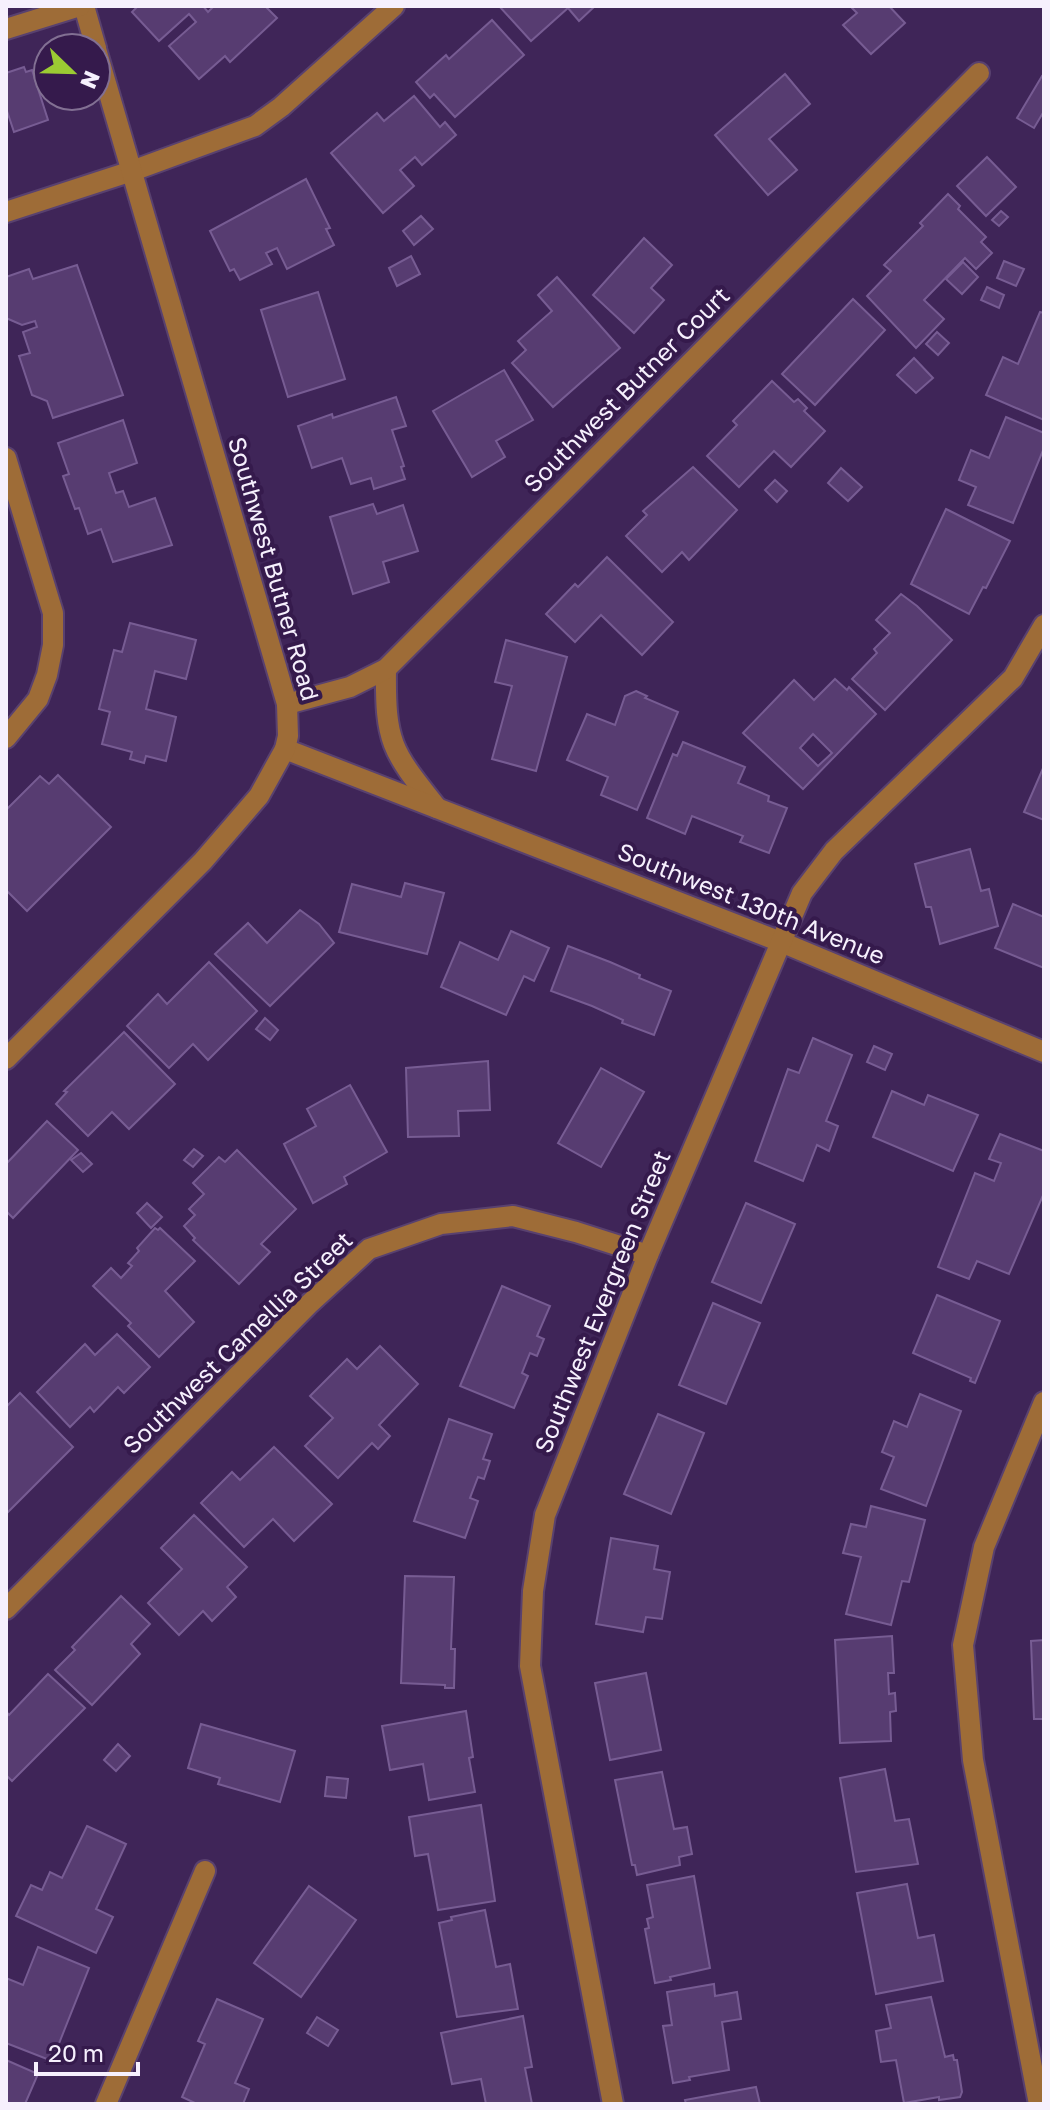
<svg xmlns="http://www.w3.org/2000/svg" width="1050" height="2110" font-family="'Golos Text',sans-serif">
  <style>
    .building { fill: #573c71; stroke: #775c93; stroke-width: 2; fill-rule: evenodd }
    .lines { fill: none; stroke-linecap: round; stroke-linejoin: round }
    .minor-casing { stroke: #59416f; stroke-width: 24 }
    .minor { stroke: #9e6c37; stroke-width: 20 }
    .labels { text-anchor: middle; stroke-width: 8; stroke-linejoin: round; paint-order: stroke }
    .street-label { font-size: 24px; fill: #f6f0fd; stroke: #351a4c }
  </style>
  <rect width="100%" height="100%" fill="#3f2558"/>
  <g class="building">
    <polygon points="138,6 203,6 208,12 214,6 265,6 277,18 230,62 225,56 199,79 169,46 196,22 189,14 159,41 132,12"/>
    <polygon points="499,6 595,6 579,21 568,8 531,41"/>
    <polygon points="850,6 889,6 905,23 871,54 843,25 857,13"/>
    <polygon points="492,20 524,55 455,117 434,94 430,98 416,82 446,55 449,59"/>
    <polygon points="24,67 26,72 32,70 48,120 14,132 6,108 6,73"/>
    <polygon points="785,74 810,104 769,139 797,170 768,195 715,135"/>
    <polygon points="1042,76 1044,77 1044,111 1034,128 1017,118"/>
    <polygon points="414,96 440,127 445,122 456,135 422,165 415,157 400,170 414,186 383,213 331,153 377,113 384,121"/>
    <polygon points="987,157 1016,187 986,216 957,186"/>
    <polygon points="306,179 330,228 326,229 334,245 287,269 277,248 266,253 272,264 240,280 234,269 230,271 210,231"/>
    <polygon points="948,194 960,206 958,209 986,237 981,242 992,253 976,269 965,258 924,300 944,319 916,348 867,296 891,271 884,265 923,226 920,223"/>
    <polygon points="1001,211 1008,217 999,226 992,220"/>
    <polygon points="421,216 433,229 414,245 403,231"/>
    <polygon points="644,238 672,265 651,288 664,300 634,333 593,295"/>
    <polygon points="411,256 420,274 397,286 389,268"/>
    <polygon points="1004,261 1024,269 1016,286 997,278"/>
    <polygon points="963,262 978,277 962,294 946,279"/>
    <polygon points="77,265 123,395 53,418 47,401 32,395 19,356 30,353 23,332 37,327 35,321 22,325 6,318 6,277 29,269 33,279"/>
    <polygon points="557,277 620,348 553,407 512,363 526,350 518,341 552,311 538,295"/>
    <polygon points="987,287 1004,295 999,308 981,300"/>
    <polygon points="318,292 345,379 288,397 261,310"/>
    <polygon points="853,299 885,330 815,405 782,374"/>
    <polygon points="1040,312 1044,313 1044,420 986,395 1003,357 1018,364"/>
    <polygon points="937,332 949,343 938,355 926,344"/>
    <polygon points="914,358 933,378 916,393 897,375"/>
    <polygon points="504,370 533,420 496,441 505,457 472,477 433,411"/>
    <polygon points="772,381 794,402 798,399 807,408 804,411 825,431 791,467 774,451 739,487 707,456 737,425 733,421"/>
    <polygon points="396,397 406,426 392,430 404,466 401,467 405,479 374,489 371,478 351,484 342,458 312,468 298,426 332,414 333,418"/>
    <polygon points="1006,417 1044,433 1044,448 1013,523 968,505 976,487 959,480 971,450 989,458"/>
    <polygon points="123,420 137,463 109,473 116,493 123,491 129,507 155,498 172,545 113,562 101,529 88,534 79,508 75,509 63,476 69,474 58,443"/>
    <polygon points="693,467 737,510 689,560 682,552 662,572 626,536 647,515 643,511"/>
    <polygon points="841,468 862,487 848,501 828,483"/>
    <polygon points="775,480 787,491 777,502 765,490"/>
    <polygon points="373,504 377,514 403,505 418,551 383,562 389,582 353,594 330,517"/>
    <polygon points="946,509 1010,541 986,588 983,587 969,614 911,584"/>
    <polygon points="607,557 673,622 642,655 601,615 575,642 546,614 575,584 578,587"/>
    <polygon points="901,594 917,606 952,640 885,710 852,679 877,653 874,649 890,633 876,620"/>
    <polygon points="130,623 196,640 186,679 155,671 146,709 176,717 166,761 146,756 144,763 130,759 132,752 102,744 110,712 99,709 114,650 122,652"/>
    <polygon points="506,640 567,657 536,771 492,759 512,686 495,682"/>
    <path d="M835,679L847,690L849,687L876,714L803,789L743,733L794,680L814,700ZM813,734L832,753L818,766L800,748Z"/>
    <polygon points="636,691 647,696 645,698 678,712 637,810 601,795 608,777 567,760 587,714 615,725 625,696"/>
    <polygon points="683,742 745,767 738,783 769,796 768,801 787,808 769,853 740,842 743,836 692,816 685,834 647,818 673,754 677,756"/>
    <polygon points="1044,766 1044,820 1024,812"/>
    <polygon points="58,775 111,827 27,911 6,890 6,810 40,776 49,784"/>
    <polygon points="970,849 981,891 989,889 998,926 940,944 931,907 926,907 915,864"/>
    <polygon points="405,883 444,893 427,954 339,932 352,884 401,897"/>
    <polygon points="1013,904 1044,917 1044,968 995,948"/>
    <polygon points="300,910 319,924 334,943 270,1006 215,954 248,923 267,943"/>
    <polygon points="511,931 549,948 534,981 524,976 506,1015 441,987 460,942 498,960"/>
    <polygon points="568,946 610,962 640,975 639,978 671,991 654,1035 622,1023 623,1020 592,1006 551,991"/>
    <polygon points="209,962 257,1011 208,1060 193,1044 169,1068 127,1026 158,994 167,1004"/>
    <polygon points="265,1018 278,1030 270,1040 256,1029"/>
    <polygon points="124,1032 175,1084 129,1129 112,1112 88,1136 56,1104 67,1092 64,1091"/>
    <polygon points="813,1038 852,1055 826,1121 838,1126 829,1151 817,1145 803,1181 755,1161 788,1069 799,1073"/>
    <polygon points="874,1046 892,1054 885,1070 867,1062"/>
    <polygon points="488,1061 490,1110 458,1111 459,1136 408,1137 406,1068"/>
    <polygon points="601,1068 644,1092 601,1167 558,1143"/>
    <polygon points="350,1085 387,1152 344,1177 347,1184 313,1203 284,1144 316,1126 307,1109"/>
    <polygon points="892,1091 924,1105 928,1095 978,1115 953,1171 873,1137"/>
    <polygon points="47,1121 78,1150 13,1218 6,1211 6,1164"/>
    <polygon points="1000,1134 1044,1151 1044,1193 1009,1274 977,1261 969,1279 938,1267 975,1173 994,1181 1001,1163 989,1159"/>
    <polygon points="194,1149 203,1156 193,1167 184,1160"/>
    <polygon points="237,1150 296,1209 261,1244 270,1252 239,1284 193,1240 195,1238 184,1226 195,1215 189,1209 204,1194 193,1183 219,1157 225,1162"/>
    <polygon points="81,1153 92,1164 83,1172 71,1160"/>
    <polygon points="147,1203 162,1217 151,1228 137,1213"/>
    <polygon points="746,1203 795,1224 761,1303 712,1282"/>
    <polygon points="155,1228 158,1230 160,1228 195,1261 165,1291 194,1322 159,1357 128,1326 131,1323 93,1286 111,1268 121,1278 132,1266 128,1263 139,1251 137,1248"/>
    <polygon points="502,1286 550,1306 537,1336 544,1339 537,1356 530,1353 522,1373 528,1376 514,1408 460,1386"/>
    <polygon points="937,1295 1000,1321 975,1383 970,1381 971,1378 913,1353"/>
    <polygon points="713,1303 760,1323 726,1404 679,1385"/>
    <polygon points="117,1334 150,1367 124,1393 118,1387 94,1412 90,1407 70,1427 37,1392 85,1344 95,1355"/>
    <polygon points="380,1346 418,1384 379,1425 390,1436 378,1449 372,1443 338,1478 305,1446 333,1418 310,1396 347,1359 357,1369"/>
    <polygon points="20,1393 73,1447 6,1514 6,1407"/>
    <polygon points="920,1394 961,1411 926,1506 881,1489 894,1457 882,1452 894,1421 907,1427"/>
    <polygon points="658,1414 704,1433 671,1514 624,1494"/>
    <polygon points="449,1419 492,1434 483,1459 490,1461 484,1479 478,1477 470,1498 478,1501 465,1538 414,1521"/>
    <polygon points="274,1447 332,1504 294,1541 273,1519 244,1547 201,1503 232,1472 240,1480"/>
    <polygon points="871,1506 925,1520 909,1582 902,1581 891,1625 846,1614 861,1557 843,1553 851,1524 866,1527"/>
    <polygon points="194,1515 247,1567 227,1587 236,1597 212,1621 203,1611 179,1635 148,1603 182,1569 161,1548"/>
    <polygon points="611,1538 658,1546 654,1569 670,1572 662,1619 646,1617 643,1632 596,1624"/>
    <polygon points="405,1576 454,1577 451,1649 455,1649 454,1688 445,1688 445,1685 401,1683"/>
    <polygon points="121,1596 150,1624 131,1644 140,1654 92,1705 55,1670 75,1650 72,1647"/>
    <polygon points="892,1636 894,1673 888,1673 889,1694 895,1693 896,1711 890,1712 891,1741 840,1743 835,1640"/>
    <polygon points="1044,1640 1044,1719 1034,1719 1031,1641"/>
    <polygon points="646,1673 661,1750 610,1760 595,1683"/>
    <polygon points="48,1674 85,1708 12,1781 6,1775 6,1711 9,1715"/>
    <polygon points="466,1711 473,1757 469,1758 475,1792 429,1800 423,1764 390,1770 382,1726"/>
    <polygon points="201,1724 295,1751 280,1802 218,1784 220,1778 188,1768"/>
    <polygon points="118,1744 130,1756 116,1771 104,1760"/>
    <polygon points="885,1769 895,1821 909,1819 918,1864 856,1872 840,1778"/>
    <polygon points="662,1772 674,1829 687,1827 692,1854 679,1857 680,1865 637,1875 635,1865 632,1865 615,1780"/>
    <polygon points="327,1777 348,1779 346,1798 325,1796"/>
    <polygon points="481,1805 495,1901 438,1910 428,1854 415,1856 409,1817"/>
    <polygon points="87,1826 126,1844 96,1909 113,1917 96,1953 16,1916 31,1885 42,1890 50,1872 62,1878"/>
    <polygon points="694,1876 710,1968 670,1977 671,1980 655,1983 645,1929 649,1928 647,1919 653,1917 647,1885"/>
    <polygon points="907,1884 918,1938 934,1935 943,1981 876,1994 857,1893"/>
    <polygon points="309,1886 356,1920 301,1997 254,1963"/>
    <polygon points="485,1910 496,1967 510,1964 518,2009 457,2017 439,1923 452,1920 451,1917"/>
    <polygon points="38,1947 89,1968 52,2061 6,2043 6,1978 23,1985"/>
    <polygon points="714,1984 715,1996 737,1992 741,2019 722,2022 729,2070 689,2077 690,2080 673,2083 663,2026 672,2025 667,1992"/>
    <polygon points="931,1997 945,2057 953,2055 954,2060 957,2060 962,2092 960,2097 939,2100 939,2097 904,2103 896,2060 881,2062 876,2031 891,2028 886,2005"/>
    <polygon points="217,1999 263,2019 235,2083 249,2089 243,2104 197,2104 182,2097 205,2044 198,2041"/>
    <polygon points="523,2016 532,2067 525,2068 532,2104 486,2104 481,2079 452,2084 441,2033"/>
    <polygon points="317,2017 338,2030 328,2046 307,2033"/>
    <polygon points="6,2060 38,2074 25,2104 6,2104"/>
    <polygon points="756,2087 760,2104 686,2104 685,2100"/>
  </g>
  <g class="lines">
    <defs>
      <g id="minor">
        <polyline points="84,6 96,48"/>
        <polyline points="6,29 80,6"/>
        <polyline points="6,212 132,171 255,126 281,107 394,6"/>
        <polyline points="6,458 53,613 53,645 47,675 38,699 6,738"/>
        <path d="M386,669C385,744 392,751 437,808"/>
        <polyline points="287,704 350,687 386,669 979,73"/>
        <polyline points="285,749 781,942 1044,1052"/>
        <polyline points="6,1059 203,861 259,796 285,749 288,736 287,704 96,49"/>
        <polyline points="6,1609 308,1305 369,1249 441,1224 513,1216 576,1232 648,1255"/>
        <polyline points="106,2104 205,1871"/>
        <polyline points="613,2104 530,1666 533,1591 545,1515 648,1255 802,893 834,851 1013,678 1044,625"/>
        <polyline points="1039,2104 973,1760 963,1645 984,1547 1044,1402"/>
      </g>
    </defs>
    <use href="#minor" class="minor-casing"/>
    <use href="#minor" class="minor"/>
  </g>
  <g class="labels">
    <g class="street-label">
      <text transform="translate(627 390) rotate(-45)" y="8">Southwest Butner Court</text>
      <text transform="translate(273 569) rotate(74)" y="8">Southwest Butner Road</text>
      <text transform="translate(751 904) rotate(22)" y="8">Southwest 130th Avenue</text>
      <text transform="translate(603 1302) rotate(-68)" y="8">Southwest Evergreen Street</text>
      <text transform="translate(238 1343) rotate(-44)" y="8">Southwest Camellia Street</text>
    </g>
  </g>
  <rect width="1050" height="2110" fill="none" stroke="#f6f0fd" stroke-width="16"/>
  <g transform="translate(72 72) rotate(113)"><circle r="38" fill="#351a4c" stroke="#827093" stroke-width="2"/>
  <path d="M0-6L14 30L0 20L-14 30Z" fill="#9bcb33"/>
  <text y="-12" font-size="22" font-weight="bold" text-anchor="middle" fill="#f6f0fd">N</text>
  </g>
  <path d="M36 2062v12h102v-12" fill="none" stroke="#f6f0fd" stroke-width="4"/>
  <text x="48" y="2062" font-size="24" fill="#f6f0fd" stroke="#351a4c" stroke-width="6" paint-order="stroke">20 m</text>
</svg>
